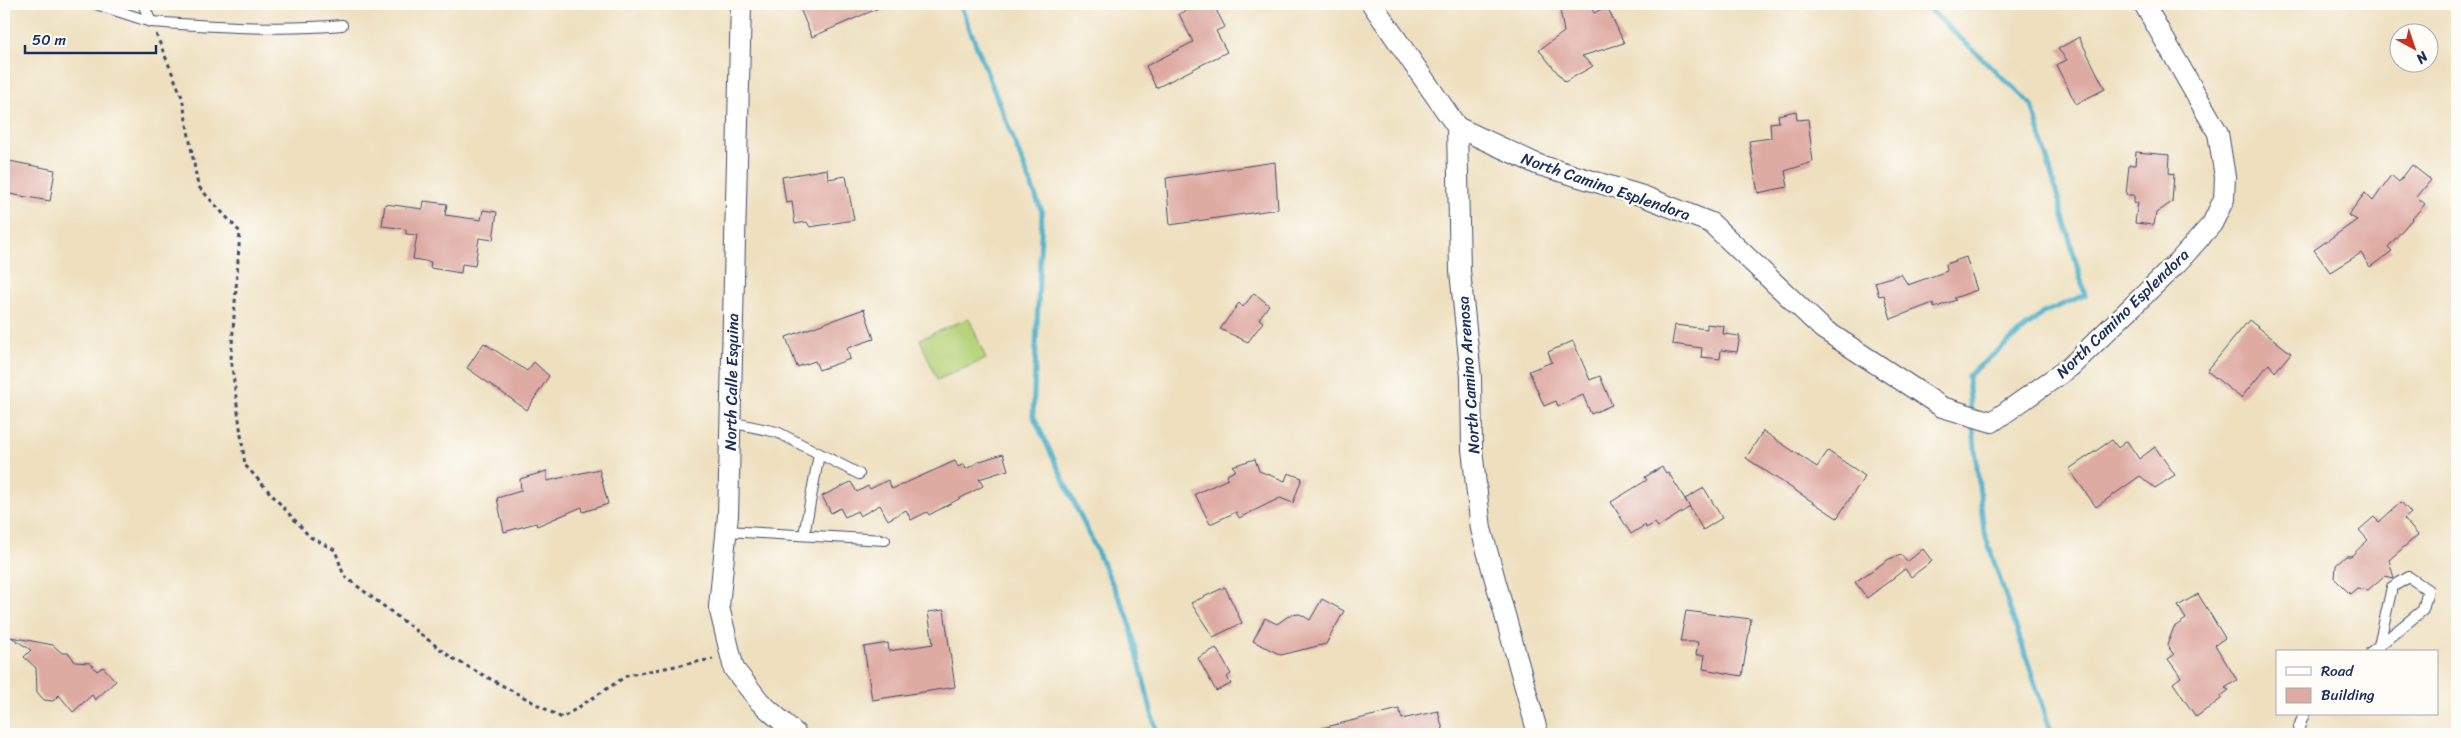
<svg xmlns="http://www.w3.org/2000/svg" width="2461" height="738" font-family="Sriracha,sans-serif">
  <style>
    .green { fill: #b6d379; stroke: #68816c }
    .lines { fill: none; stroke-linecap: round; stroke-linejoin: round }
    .stream { stroke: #49aec8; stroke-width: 5 }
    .building { fill: #deaba3 }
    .lane-casing { stroke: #3b4a6d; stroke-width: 12 }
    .street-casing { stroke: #3b4a6d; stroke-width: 22 }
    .path { stroke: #3b4a6d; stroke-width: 3; stroke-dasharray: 4 4; stroke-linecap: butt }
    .lane { stroke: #fff; stroke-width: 10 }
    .street { stroke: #fff; stroke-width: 20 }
    .labels { text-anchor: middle; stroke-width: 5; stroke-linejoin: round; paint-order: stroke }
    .street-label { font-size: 16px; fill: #1b2f5e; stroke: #fdfcf7 }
  </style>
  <rect width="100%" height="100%" fill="#fdfcf7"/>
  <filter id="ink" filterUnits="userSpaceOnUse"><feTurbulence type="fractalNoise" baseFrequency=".02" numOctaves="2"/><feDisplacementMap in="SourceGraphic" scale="10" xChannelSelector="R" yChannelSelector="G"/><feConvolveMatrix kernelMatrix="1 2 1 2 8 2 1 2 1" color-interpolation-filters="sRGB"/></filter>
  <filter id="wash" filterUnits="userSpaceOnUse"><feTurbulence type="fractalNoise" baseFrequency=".0096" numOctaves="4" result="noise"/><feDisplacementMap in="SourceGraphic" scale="20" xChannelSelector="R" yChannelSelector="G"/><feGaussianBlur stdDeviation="1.12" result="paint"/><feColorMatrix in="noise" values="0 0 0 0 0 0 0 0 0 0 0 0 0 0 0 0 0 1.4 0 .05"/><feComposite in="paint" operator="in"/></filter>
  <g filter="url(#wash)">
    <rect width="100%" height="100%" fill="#eee0bf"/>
    <polygon class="green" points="969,318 986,359 937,380 920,339"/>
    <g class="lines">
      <g class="stream">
        <polyline points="960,4 1042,212 1033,415 1128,617 1157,734"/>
        <polyline points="1924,4 2032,105 2085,295 2043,313 1968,376 1971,412"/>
        <polyline points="1972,420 1984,532 2052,734"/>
      </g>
    </g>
    <g id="blocks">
      <g class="building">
        <polygon points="798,4 888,4 812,37"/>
        <polygon points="1200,4 1213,4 1225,27 1216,31 1227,52 1156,88 1146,66 1193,42 1179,14"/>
        <polygon points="1559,4 1589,4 1594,13 1607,6 1624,43 1582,56 1593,66 1565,82 1539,50 1564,32"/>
        <polygon points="2079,37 2105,89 2076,104 2056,65 2067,60 2058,49"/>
        <polygon points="1796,111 1797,120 1808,119 1813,162 1785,171 1788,187 1758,193 1749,141 1771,138 1770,123 1779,122 1778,115"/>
        <polygon points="2136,152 2170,155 2169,173 2174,174 2172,202 2156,213 2154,225 2135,223 2138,202 2134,204 2134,195 2126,195 2129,165 2135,165"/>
        <polygon points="4,160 55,170 50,201 4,193"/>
        <polygon points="1275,162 1278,209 1170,225 1166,178"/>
        <polygon points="2412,165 2431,180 2417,197 2425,204 2388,247 2392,251 2370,267 2361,253 2330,272 2314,250 2357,220 2348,215 2365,193 2373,201 2391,175 2399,182"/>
        <polygon points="827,169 828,179 846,176 854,220 810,227 807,222 795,224 792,202 786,203 782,177"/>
        <polygon points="424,201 447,204 445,215 481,220 483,210 497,212 493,240 479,238 475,266 462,264 461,273 430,268 431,262 413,259 417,235 406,234 406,229 382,226 385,204 423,209"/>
        <polygon points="1966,257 1977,290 1954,298 1956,300 1934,308 1933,303 1891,319 1884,295 1879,296 1875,282 1901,274 1908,285 1947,271 1946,264"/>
        <polygon points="1254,293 1269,305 1259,319 1263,322 1248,342 1220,329 1239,303 1243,307"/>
        <polygon points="864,309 874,339 847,348 850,359 819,370 815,361 797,367 786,337"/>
        <polygon points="2249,320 2291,353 2275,372 2269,364 2241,398 2207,371"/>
        <polygon points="1707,324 1724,326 1723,334 1740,336 1737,352 1721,350 1720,359 1701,357 1702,348 1672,344 1675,325 1707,329"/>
        <polygon points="1573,341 1590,380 1600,376 1612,405 1591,414 1583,395 1558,406 1556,401 1544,406 1529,371 1552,362 1548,352"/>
        <polygon points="484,343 527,371 534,362 549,376 527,410 467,368"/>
        <polygon points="1763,431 1817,467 1828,451 1865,476 1837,518 1746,458"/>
        <polygon points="2112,440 2118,448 2127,441 2139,459 2155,447 2175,475 2155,488 2140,476 2096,507 2069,469"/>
        <polygon points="1003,454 1008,470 979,479 983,486 929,515 927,512 911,520 906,510 888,520 880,505 860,516 857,511 845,517 840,508 831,513 822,496 851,482 857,492 868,486 870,489 888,480 892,489 955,461 958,467 964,464 966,469 980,461"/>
        <polygon points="1255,459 1259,471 1285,481 1288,473 1302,478 1293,503 1280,498 1239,518 1236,512 1210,524 1195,494 1228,479 1227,475 1236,470 1232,466"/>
        <polygon points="1662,467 1666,473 1668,472 1690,507 1658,527 1655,523 1646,528 1645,525 1631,534 1611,502 1647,480 1645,477"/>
        <polygon points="599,469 608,504 583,512 582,507 537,526 536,523 504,532 497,498 521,491 520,479 547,471 547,481"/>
        <polygon points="1704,488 1722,518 1703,530 1685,499"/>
        <polygon points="2401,502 2411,513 2404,519 2418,535 2389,560 2394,578 2384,576 2368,590 2357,588 2350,594 2335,579 2336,565 2346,556 2351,556 2368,540 2359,530 2374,517 2379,522"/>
        <polygon points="1923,549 1932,561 1911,577 1905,569 1867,598 1855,582 1889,559 1901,555 1907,562"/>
        <polygon points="1225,587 1242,623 1213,637 1191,603"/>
        <polygon points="2198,594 2225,638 2215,645 2237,680 2225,688 2229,690 2221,696 2221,699 2196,717 2173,683 2181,677 2168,659 2174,655 2167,645 2174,627 2186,619 2178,606"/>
        <polygon points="1322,599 1344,611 1326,644 1281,655 1253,641 1265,618 1277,624 1290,615 1300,614 1310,620"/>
        <polygon points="944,610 955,687 872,700 864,647 888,643 889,651 933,644 928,612"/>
        <polygon points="1686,611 1751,619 1742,676 1703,669 1705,655 1696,655 1698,642 1680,642"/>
        <polygon points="11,637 53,645 62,653 69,653 75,662 90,663 97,671 103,667 116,681 95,700 92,695 73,712 59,695 53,701 44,700 37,692 36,668 24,657 31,650"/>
        <polygon points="1216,648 1231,674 1227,677 1231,684 1216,691 1198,658"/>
        <polygon points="1399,709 1402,719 1438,711 1444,734 1318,734 1318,729"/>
      </g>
    </g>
  </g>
  <g filter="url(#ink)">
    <use href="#blocks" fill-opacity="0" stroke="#3b4a6d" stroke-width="1"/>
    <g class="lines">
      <defs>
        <g id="lane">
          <polyline points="96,4 151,22 143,4"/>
          <path d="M151,22C214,26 279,31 342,25"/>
          <polyline points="730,422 777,432 859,474"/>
          <polyline points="726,531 885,540"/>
          <polyline points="804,535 819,454"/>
          <polyline points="2371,652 2423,610 2428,590 2409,577 2392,587 2379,645"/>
          <polyline points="2300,734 2299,727 2304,714"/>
        </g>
        <g id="street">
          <polyline points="741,4 728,515 719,607 734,669 760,702 796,734"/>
          <polyline points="1372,4 1457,127 1460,271 1471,377 1472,449 1481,529 1538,734"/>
          <polyline points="1457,127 1539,165 1643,196 1711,223 1823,329 1942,407 1992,422 2070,367 2179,261 2212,224 2224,199 2225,177 2218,133 2144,4"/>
        </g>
      </defs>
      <use href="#lane" class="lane-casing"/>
      <use href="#street" class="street-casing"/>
      <polyline class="path" points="156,34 182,97 198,186 240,232 231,359 245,465 310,537 335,550 344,576 452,658 562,718 628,675 713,659"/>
      <use href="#lane" class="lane"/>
      <use href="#street" class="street"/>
    </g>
  </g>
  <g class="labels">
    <g class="street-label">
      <text transform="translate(1606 186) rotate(19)" y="6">North Camino Esplendora</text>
      <text transform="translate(2122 313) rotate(-44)" y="6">North Camino Esplendora</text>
      <text transform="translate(1468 375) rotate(-94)" y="6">North Camino Arenosa</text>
      <text transform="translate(731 382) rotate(-89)" y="6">North Calle Esquina</text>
    </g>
  </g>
  <rect width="2461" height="738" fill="none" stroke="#fdfcf7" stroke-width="20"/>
  <rect x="2276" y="650" width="162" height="65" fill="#fdfcf7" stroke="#a3aaba"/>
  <rect x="2286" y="667" width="25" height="8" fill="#ffffff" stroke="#a3aaba"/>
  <text x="2321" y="676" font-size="15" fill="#1b2f5e">Road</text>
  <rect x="2286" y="688" width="25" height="15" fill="#deaba3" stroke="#a3aaba"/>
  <text x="2321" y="700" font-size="15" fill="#1b2f5e">Building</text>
  <g transform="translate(2414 48) rotate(140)"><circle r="24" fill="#fdfcf7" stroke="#a3aaba"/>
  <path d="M0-4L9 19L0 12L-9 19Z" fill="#c8321e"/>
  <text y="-8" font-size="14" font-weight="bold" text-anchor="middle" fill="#1b2f5e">N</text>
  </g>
  <path d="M25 45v8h131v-8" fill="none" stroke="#1b2f5e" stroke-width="2.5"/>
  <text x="32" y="45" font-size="15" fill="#1b2f5e" stroke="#fdfcf7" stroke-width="4" paint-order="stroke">50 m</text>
</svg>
